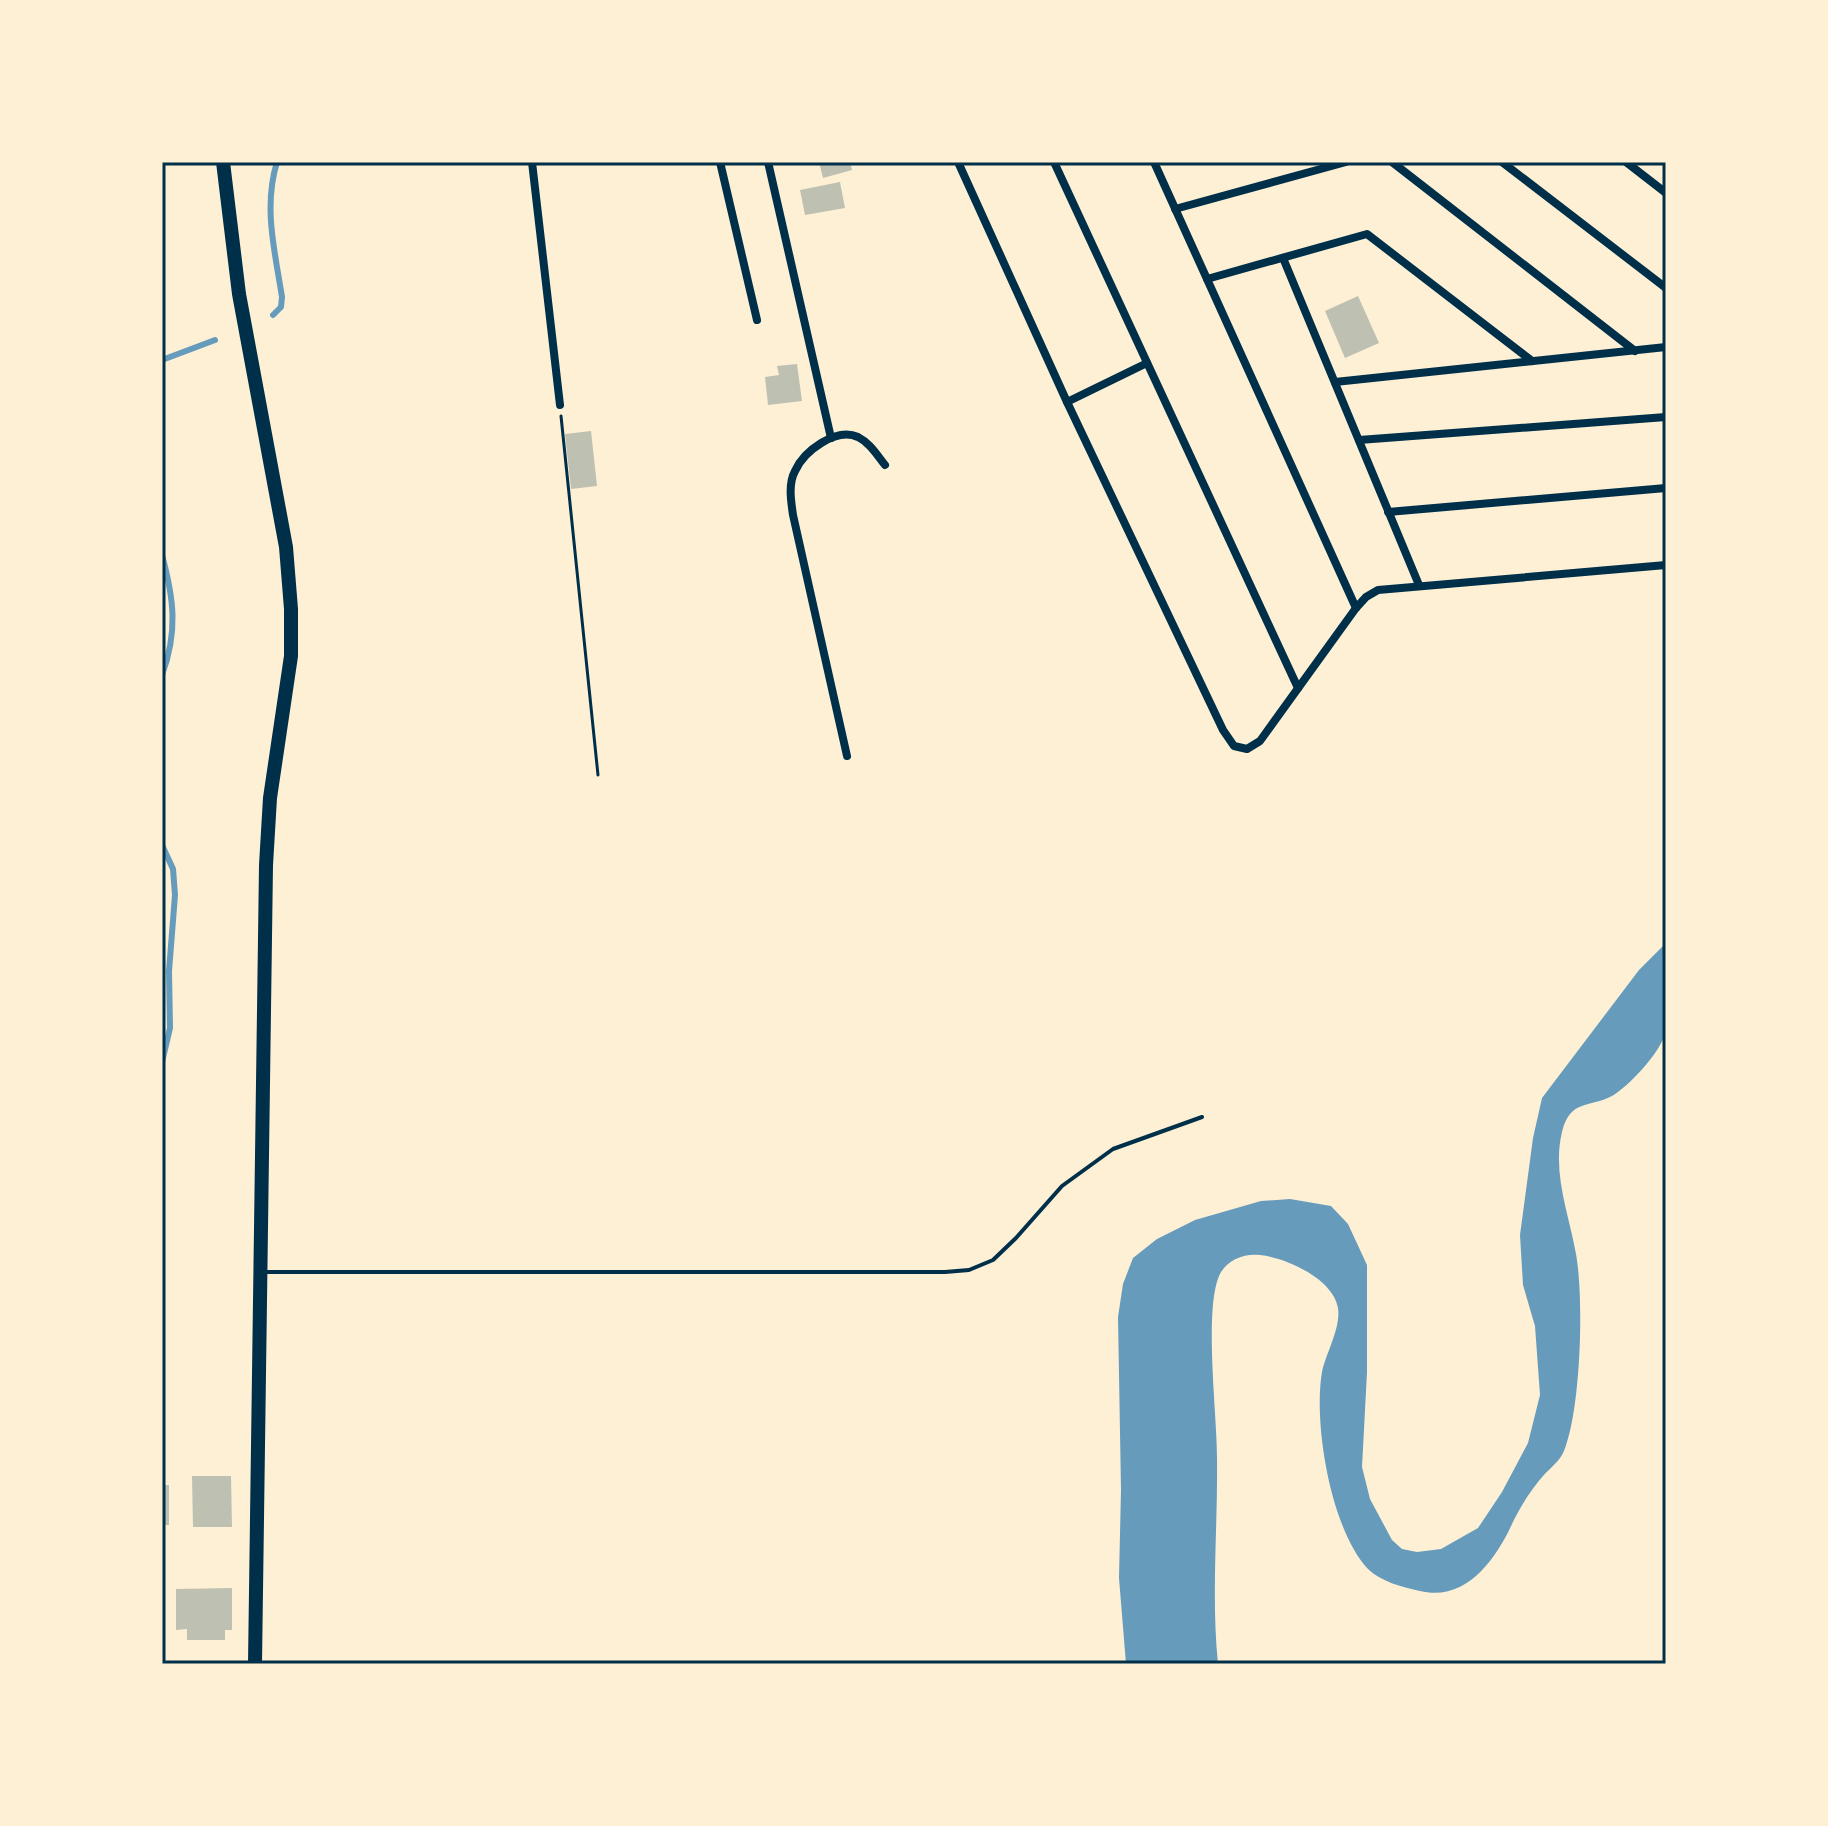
<svg xmlns="http://www.w3.org/2000/svg" width="1828" height="1826" font-family="Quicksand,sans-serif">
  <style>
    .water { fill: #669bbc }
    .lines { fill: none; stroke-linecap: round; stroke-linejoin: round }
    .stream { stroke: #669bbc; stroke-width: 6 }
    .building { fill: #bec0b2 }
    .path { stroke: #003049; stroke-width: 3 }
    .service { stroke: #003049; stroke-width: 4 }
    .minor { stroke: #003049; stroke-width: 8 }
    .primary { stroke: #003049; stroke-width: 14 }
    .neatline { fill: none; stroke: #003049; stroke-width: 3 }
  </style>
  <rect width="100%" height="100%" fill="#fdf0d5"/>
  <path class="water" d="M1666,943C1666,963 1670,1019 1665,1034C1659,1054 1629,1086 1612,1096C1589,1108 1570,1099 1562,1132C1552,1173 1569,1214 1576,1254C1584,1299 1581,1409 1564,1451C1560,1461 1550,1468 1543,1476C1530,1491 1520,1507 1512,1524C1495,1561 1465,1602 1420,1591C1403,1587 1381,1582 1368,1569C1331,1530 1313,1424 1322,1372C1326,1353 1341,1328 1338,1308C1333,1279 1287,1258 1260,1255C1244,1253 1226,1260 1219,1276C1204,1311 1217,1415 1217,1457C1218,1526 1211,1595 1218,1664H1126L1119,1578L1121,1490L1118,1317L1123,1284L1133,1258L1157,1239L1195,1220L1261,1201L1290,1199L1331,1206L1348,1224L1367,1265V1372L1362,1467L1370,1499L1392,1540L1402,1549L1417,1552L1441,1549L1478,1528L1502,1492L1528,1443L1540,1395L1535,1326L1523,1285L1520,1235L1533,1138L1542,1098L1639,970Z"/>
  <g class="lines">
    <g class="stream">
      <path d="M273,315L281,307L282,297C275,252 263,207 277,162"/>
      <polyline points="162,360 215,340"/>
      <path d="M162,555C174,599 178,632 162,675"/>
      <polyline points="162,845 173,869 175,895 169,971 170,1028 162,1062"/>
    </g>
  </g>
  <g class="building">
    <polygon points="819,162 850,162 852,170 823,178"/>
    <polygon points="840,182 845,208 805,215 800,190"/>
    <polygon points="1358,296 1379,343 1345,358 1325,311"/>
    <polygon points="797,364 802,401 768,405 765,377 779,375 777,366"/>
    <polygon points="591,431 597,486 571,489 565,434"/>
    <polygon points="192,1476 231,1476 232,1527 193,1527"/>
    <rect x="162" y="1485" width="7" height="40"/>
    <polygon points="232,1588 232,1630 225,1630 225,1640 187,1640 187,1629 176,1630 176,1589"/>
  </g>
  <g class="lines">
    <polyline class="path" points="561,416 598,775"/>
    <polyline class="service" points="264,1272 945,1272 969,1270 993,1260 1016,1238 1062,1186 1113,1149 1202,1117"/>
    <g class="minor">
      <polyline points="532,162 560,405"/>
      <polyline points="720,162 757,320"/>
      <polyline points="768,162 831,438"/>
      <polyline points="958,162 1067,402 1223,730 1234,746 1247,749 1260,741 1356,608 1366,597 1378,590 1666,565"/>
      <polyline points="1054,162 1298,688"/>
      <polyline points="1154,162 1356,608"/>
      <polyline points="1392,162 1635,351"/>
      <polyline points="1502,162 1666,288"/>
      <polyline points="1626,162 1666,193"/>
      <polyline points="1175,209 1346,162"/>
      <polyline points="1283,258 1419,585"/>
      <polyline points="1207,279 1367,234 1532,361"/>
      <polyline points="1335,382 1666,347"/>
      <polyline points="1067,402 1147,363"/>
      <polyline points="1359,440 1666,417"/>
      <polyline points="1388,512 1666,488"/>
      <path d="M847,756L793,515C791,501 788,484 795,471C804,451 836,427 858,437C870,443 877,455 885,465"/>
    </g>
    <polyline class="primary" points="223,162 239,294 286,547 291,609 291,656 270,798 266,865 255,1664"/>
  </g>
  <rect width="1828" height="1826" fill="none" stroke="#fdf0d5" stroke-width="328"/>
  <rect x="164" y="164" width="1500" height="1498" class="neatline"/>
</svg>
